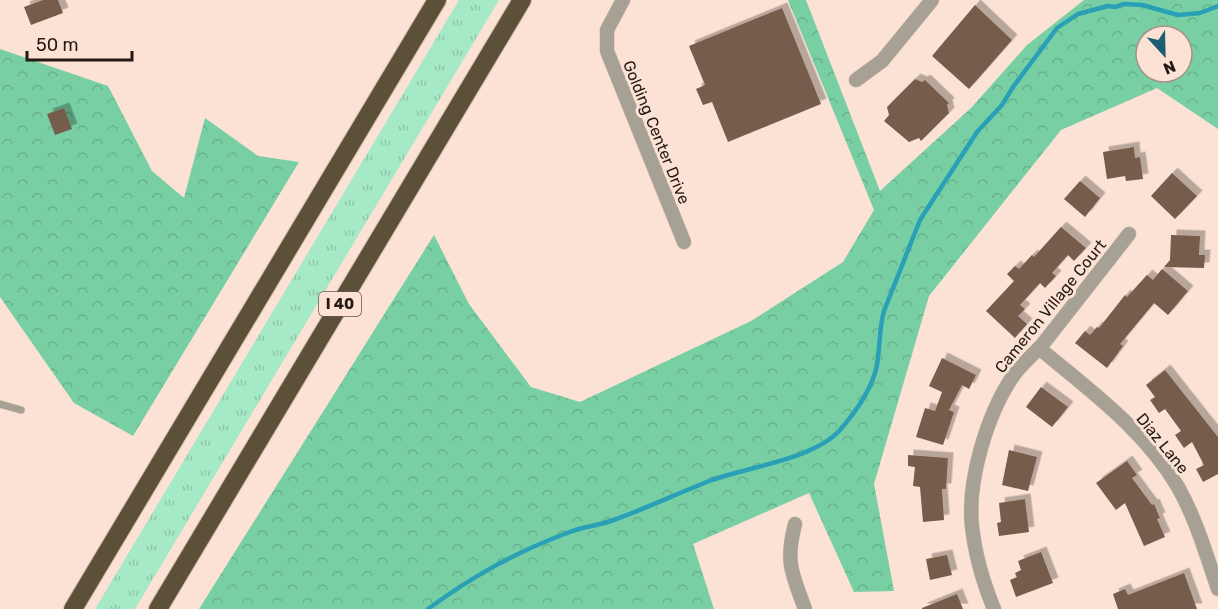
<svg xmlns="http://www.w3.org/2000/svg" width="1218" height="609" font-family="Rubik,sans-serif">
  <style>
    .grass { fill: url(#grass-tufts) }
    .forest { fill: url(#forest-crowns); fill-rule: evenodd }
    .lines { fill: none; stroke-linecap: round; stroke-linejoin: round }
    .stream { stroke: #2aa0b7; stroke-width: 4.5 }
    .building { fill: #745b4c; filter: url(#shadow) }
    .service-casing { stroke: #d4beb1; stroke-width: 8 }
    .minor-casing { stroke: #d4beb1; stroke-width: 15 }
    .motorway-casing { stroke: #d4beb1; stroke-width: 20 }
    .service { stroke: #a6a194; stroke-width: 7 }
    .minor { stroke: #a6a194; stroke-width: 14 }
    .motorway { stroke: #5c5138; stroke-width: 18 }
    .labels { text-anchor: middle; stroke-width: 6; stroke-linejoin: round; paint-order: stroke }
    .shield { fill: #fbe2d4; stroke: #64554d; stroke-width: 1.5 }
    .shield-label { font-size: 15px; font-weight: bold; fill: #241913 }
    .street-label { font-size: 16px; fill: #241913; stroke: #fbe2d4 }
  </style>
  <defs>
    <pattern id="grass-tufts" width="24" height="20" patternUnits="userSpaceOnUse" patternTransform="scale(1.5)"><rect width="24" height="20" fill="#a6e9c6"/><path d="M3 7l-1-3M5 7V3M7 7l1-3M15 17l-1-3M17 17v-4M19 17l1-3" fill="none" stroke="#8fc7a9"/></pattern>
    <pattern id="forest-crowns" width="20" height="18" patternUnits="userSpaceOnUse" patternTransform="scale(1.5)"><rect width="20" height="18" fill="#78cfa4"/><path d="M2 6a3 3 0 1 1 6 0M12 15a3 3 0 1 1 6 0" fill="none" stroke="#68b18c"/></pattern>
    <filter id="shadow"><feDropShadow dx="5.5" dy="-5.5" stdDeviation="0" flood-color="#0004"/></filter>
  </defs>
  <rect width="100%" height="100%" fill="#fbe2d4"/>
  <polygon class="grass" points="459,0 499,0 135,609 95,609"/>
  <g class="forest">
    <path d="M788,0H806L880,191L971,108L1027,45L1084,0H1218V129L1157,88L1061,130L929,296L874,484L894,591L854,592L809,493L693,544L714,609H199L434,235L469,304L531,387L580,402L751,321L843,262L874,210ZM1146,36H1182V72H1146Z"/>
    <polygon points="0,49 108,86 152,171 184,198 205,118 258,156 299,162 133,436 74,403 0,297"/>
  </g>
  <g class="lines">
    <path class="stream" d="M428,609C473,576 514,553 567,533C581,527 596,526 611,521C645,509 678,493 712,480C748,467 813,459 839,431C855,413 872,390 877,365C880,347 879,329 884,311L920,220L977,132L1002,105L1013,87L1057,28L1078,14L1108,6L1115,7L1124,4L1142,5L1178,15L1200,13L1218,6"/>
  </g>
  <g class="building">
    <polygon points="43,0 58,0 63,13 31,25 24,7"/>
    <polygon points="975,5 1012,40 969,89 932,56"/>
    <polygon points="782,8 821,104 728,142 712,102 703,105 696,89 705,85 689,46"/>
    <polygon points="915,79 922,82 925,80 949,103 947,105 949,113 921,141 919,138 909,142 884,121 889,115 887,107"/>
    <polygon points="64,108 72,129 55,135 47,114"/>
    <polygon points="1134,147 1135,158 1140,157 1143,179 1126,181 1125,176 1107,179 1103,152"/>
    <polygon points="1172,173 1197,196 1175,219 1151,196"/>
    <polygon points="1080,181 1100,198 1085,217 1064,199"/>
    <polygon points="1061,227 1086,248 1074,261 1068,255 1052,273 1056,276 1045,288 1040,283 1020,305 1025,309 1018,316 1027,324 1015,338 986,311 1014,281 1007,274 1015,266 1019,269 1032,255 1034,257"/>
    <polygon points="1171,235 1200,236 1199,255 1205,255 1204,268 1164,267 1170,260"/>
    <polygon points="1162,269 1188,291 1168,315 1154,303 1120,344 1123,346 1107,368 1075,343 1085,331 1090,335 1097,327 1099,328 1125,295 1127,297 1147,275 1153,280"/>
    <polygon points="942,358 976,375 969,389 962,385 949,410 954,412 943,445 916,437 925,408 935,411 942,392 929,386"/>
    <polygon points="1165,370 1218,437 1218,474 1203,482 1196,469 1204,465 1192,442 1184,448 1175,435 1181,431 1165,409 1159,413 1150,400 1155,397 1146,385"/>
    <polygon points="1041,387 1068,407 1052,427 1026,407"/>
    <polygon points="1009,450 1037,457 1028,491 1002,485"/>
    <polygon points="908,455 948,458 946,489 942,489 944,520 923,522 920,487 913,486 915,467 908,466"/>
    <polygon points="1127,461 1137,475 1132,478 1152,505 1154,504 1160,518 1157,519 1165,537 1144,546 1125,503 1116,510 1096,483"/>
    <polygon points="1025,499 1029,532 999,536 997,523 1001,522 999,503"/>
    <polygon points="1041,552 1053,583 1016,597 1010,580 1017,577 1015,573 1021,570 1018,561"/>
    <polygon points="947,555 952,575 930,580 926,559"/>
    <polygon points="1184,573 1197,609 1118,609 1113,594 1125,589 1128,595"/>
    <polygon points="957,594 963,609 922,609 922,608"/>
  </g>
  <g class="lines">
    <defs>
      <polyline id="service" points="0,404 21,410"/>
      <g id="minor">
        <polyline points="623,0 607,30 607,51 684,242"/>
        <polyline points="856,80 882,61 932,0"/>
        <path d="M1039,348C1088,389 1145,430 1178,487C1196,519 1206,554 1218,589"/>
        <path d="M795,524C785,563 792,573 805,609"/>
        <path d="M994,609C983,582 975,555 972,526C967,481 987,416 1011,379C1019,366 1032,356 1042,345C1071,308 1100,271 1129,234"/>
      </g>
      <g id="motorway">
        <polyline points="73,609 437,0"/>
        <polyline points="158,609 522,0"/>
      </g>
    </defs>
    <use href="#service" class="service-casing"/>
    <use href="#minor" class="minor-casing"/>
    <use href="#motorway" class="motorway-casing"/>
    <use href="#service" class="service"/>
    <use href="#minor" class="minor"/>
    <use href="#motorway" class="motorway"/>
  </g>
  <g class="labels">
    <rect class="shield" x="319" y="292" width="42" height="24" rx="4.5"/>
    <g class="shield-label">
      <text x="340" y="309">I 40</text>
    </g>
    <g class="street-label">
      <text transform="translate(657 132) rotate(68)" y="6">Golding Center Drive</text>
      <text transform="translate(1050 306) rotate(-51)" y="6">Cameron Village Court</text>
      <text transform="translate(1163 443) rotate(51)" y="6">Diaz Lane</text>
    </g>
  </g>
  <g transform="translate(1164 54) rotate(158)"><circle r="28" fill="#fbe2d4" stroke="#a59287" stroke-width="1.5"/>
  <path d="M0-4.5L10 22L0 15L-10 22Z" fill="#1c5e72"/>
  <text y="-9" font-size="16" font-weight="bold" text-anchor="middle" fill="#241913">N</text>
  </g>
  <path d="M27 51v9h105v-9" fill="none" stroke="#241913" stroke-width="3"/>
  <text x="36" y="51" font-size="18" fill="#241913" stroke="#fbe2d4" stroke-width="4.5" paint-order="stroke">50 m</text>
</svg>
